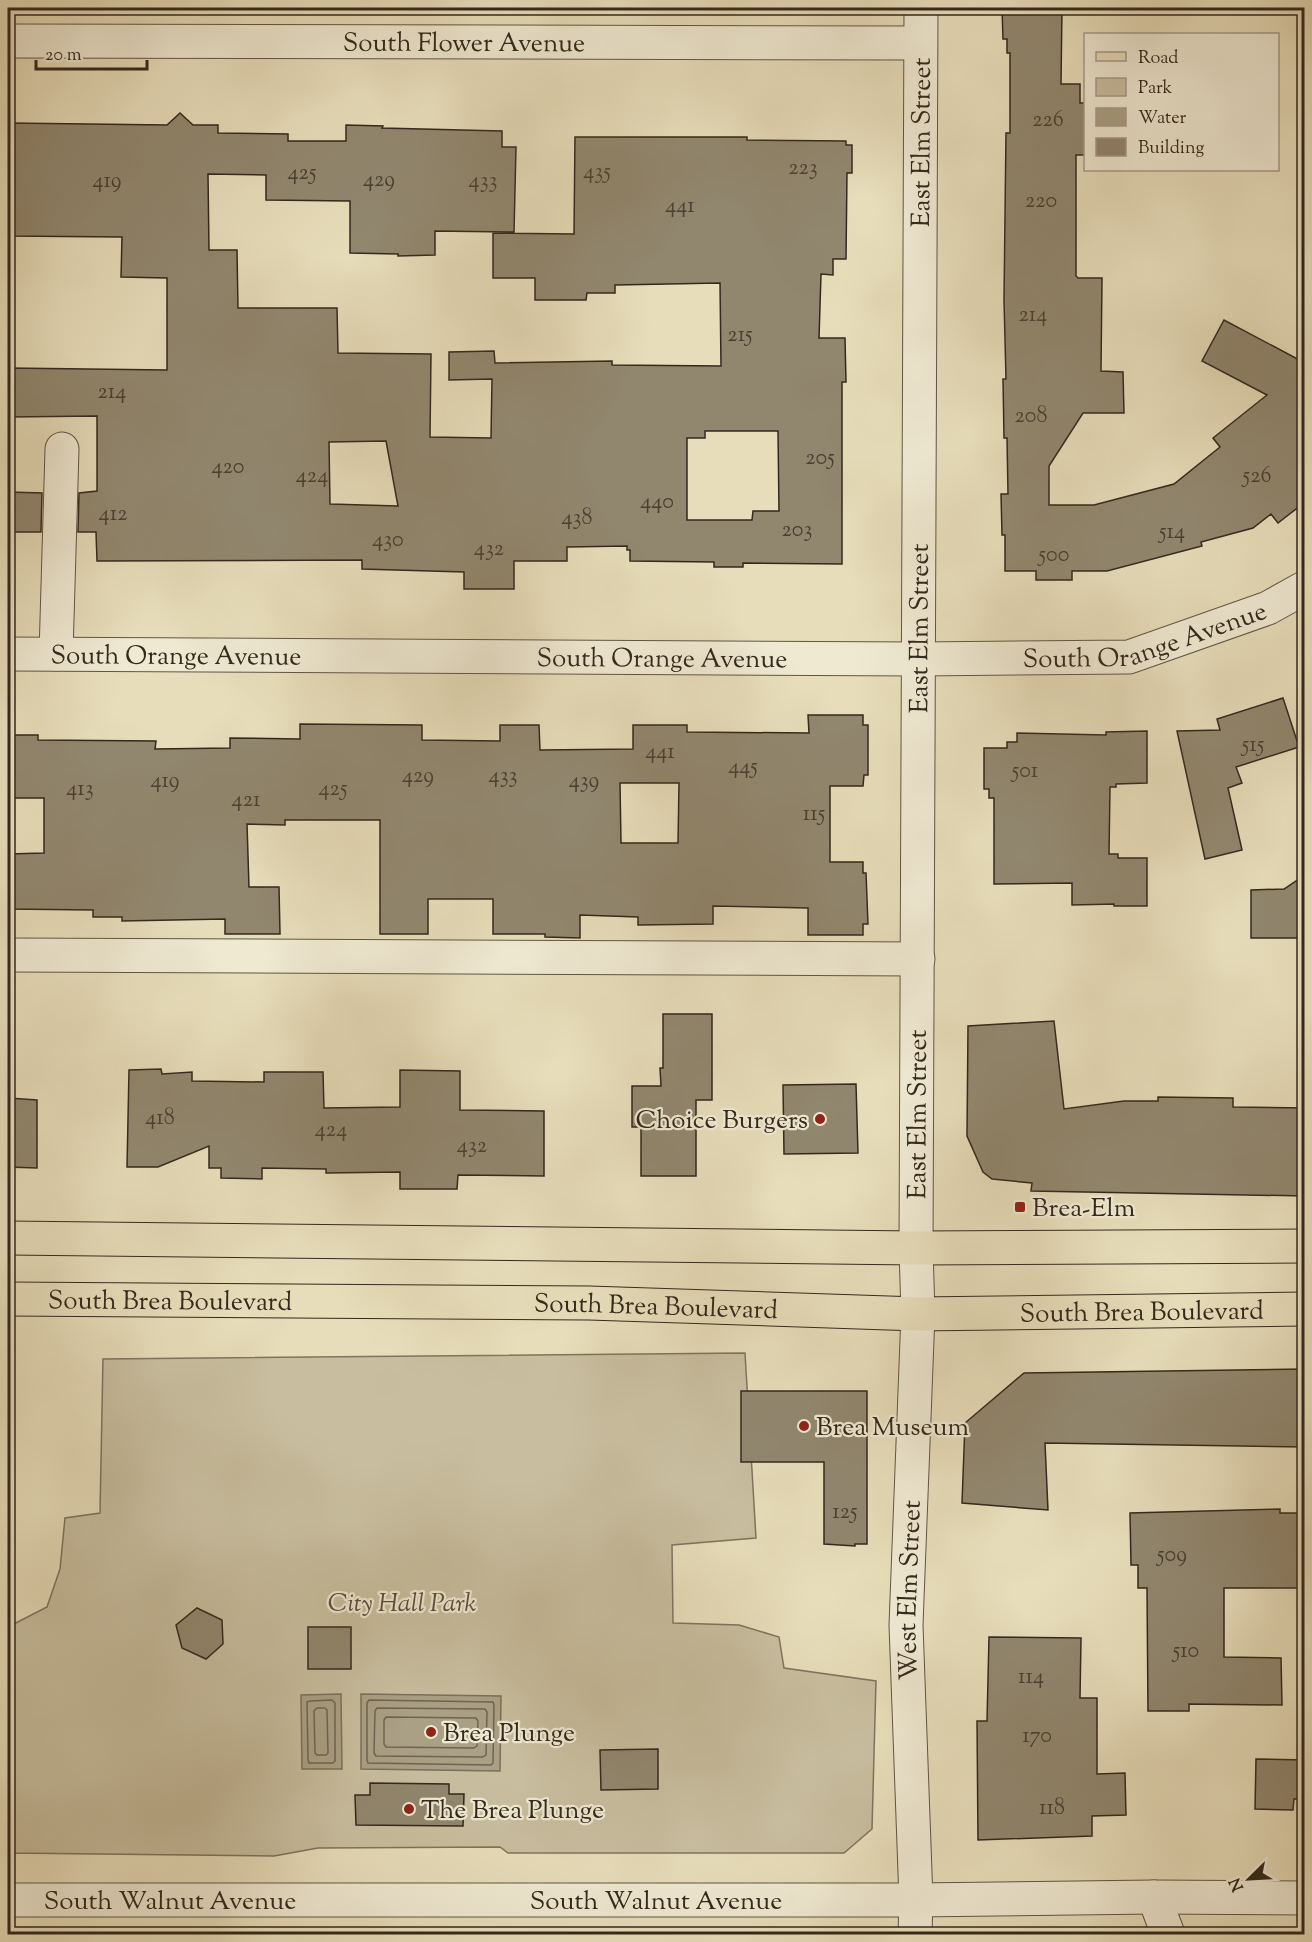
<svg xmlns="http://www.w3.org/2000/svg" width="1312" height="1942" font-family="'Sorts Mill Goudy',serif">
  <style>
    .green { fill: #c8be9f; stroke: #7e745e; stroke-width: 1.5 }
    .water { fill: #aaa085; stroke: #7a705b; stroke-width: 1.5 }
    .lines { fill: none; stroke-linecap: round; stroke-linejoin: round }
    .shore { stroke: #6e6451; stroke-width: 1.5 }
    .building { fill: #91876f; stroke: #33291d; stroke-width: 1.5; fill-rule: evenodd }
    .minor-casing { stroke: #605644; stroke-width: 35 }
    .major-casing { stroke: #33291d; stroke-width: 35 }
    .minor { stroke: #efe9d2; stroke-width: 33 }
    .major { stroke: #e7ddba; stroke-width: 33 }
    .poi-dot { fill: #8f2418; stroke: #efe9d2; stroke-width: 2 }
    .labels { text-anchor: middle; stroke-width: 4.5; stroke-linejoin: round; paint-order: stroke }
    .number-label { font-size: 22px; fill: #4a4032 }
    .street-label { font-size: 26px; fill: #33291d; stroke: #efe9d2 }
    .poi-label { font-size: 26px; fill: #33291d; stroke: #efe9d2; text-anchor: start }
    .park-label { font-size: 26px; font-style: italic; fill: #584e3e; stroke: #efe9d2 }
  </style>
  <rect width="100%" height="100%" fill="#e7ddba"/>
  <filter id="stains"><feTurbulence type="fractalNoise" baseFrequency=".00333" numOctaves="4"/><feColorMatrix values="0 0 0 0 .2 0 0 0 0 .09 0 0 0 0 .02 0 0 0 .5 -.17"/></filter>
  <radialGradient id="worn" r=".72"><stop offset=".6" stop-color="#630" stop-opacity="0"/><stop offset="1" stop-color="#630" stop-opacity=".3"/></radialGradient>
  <polygon class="green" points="745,1353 756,1538 672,1545 673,1623 739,1625 779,1637 784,1668 876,1681 872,1829 844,1853 508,1853 500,1847 318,1848 274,1856 8,1853 8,1627 47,1607 60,1569 65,1518 100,1513 103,1359"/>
  <g class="water">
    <polygon points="341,1694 342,1769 302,1769 301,1695"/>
    <polygon points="361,1694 501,1696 500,1771 361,1769"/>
  </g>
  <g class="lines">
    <g class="shore">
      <polygon points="332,1700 335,1703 335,1761 333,1763 309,1763 308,1760 307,1702 310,1701"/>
      <polygon points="369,1700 493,1702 494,1705 493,1763 491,1765 368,1763 367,1760 367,1703"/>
      <polygon points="317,1708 325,1708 327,1710 328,1753 326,1755 317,1755 315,1753 314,1711"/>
      <polygon points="377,1708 485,1709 487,1712 486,1755 483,1757 376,1756 374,1753 375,1711"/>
      <polygon points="386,1717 476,1718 478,1721 477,1746 474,1748 386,1747 384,1744 384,1720"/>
    </g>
  </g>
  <g class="building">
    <polygon points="1002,8 1062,8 1061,84 1080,84 1080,103 1086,103 1086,155 1076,155 1076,276 1078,278 1102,278 1101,371 1123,372 1124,413 1083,413 1049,466 1049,505 1094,505 1174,484 1220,447 1213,438 1267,395 1202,361 1224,320 1305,363 1305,502 1278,523 1271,514 1253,528 1201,542 1202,546 1107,571 1072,571 1072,580 1036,580 1036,571 1005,571 1005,535 1002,535 1001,494 1008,494 1007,438 1004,438 1003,379 1006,379 1004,300 1006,133 1010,133 1010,53 1007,53 1007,39 1003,39"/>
    <path d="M180,113L193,125H218V133L288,134V141H346V125L383,126L382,128L502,131V147H516L514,232L435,231V255L398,256V254L350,253V201L266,200V175L208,174L209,250H237L238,308H337L338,353L431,354L430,437L491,438L492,379L449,380V352L494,351L495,363L612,361V365L721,366L720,283L615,285V293H587L586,300H535V278H493V233L574,234L575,137H747V140L846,141V145H852V173H847L846,259H833V275L821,274L819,338H845L846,382H842V564L743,563V567H714V562L630,561V550H627V546L567,547V561H514V589H464V572L362,569V560L97,561L96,532H78L79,493L97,491V416L8,417V368L167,370V278L121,277L122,237L8,236V123L167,125ZM705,431H778L779,511H753L752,520H687V438H705ZM386,441L398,506L330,504L329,442Z"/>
    <polygon points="8,492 42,493 41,532 8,532"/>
    <polygon points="1283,698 1299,747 1236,767 1242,783 1228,788 1242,850 1205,859 1177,731 1220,730 1217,719"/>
    <path d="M808,715H863V725H868V775H864L863,786H830V862H863V873H866L868,924H863V935H808V908L713,906V924L638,925V917L580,915V938L545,937V934H493V899H428V934H380V820H285V825L247,824L249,887H279L280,934H225V919L122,921V917H93V910L8,909V854L44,853V798H8V735H38V740L156,741L155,749L230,748V738L300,739V724L422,725V740L500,741V725H539L540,750L633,749V725H687V732L809,733ZM620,783H679L678,843H621Z"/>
    <polygon points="1147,731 1147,783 1116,784 1116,787 1110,787 1109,854 1118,854 1118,858 1147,858 1147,906 1114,906 1114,904 1072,905 1072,883 994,884 994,798 989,798 989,789 984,789 984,748 1007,748 1007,742 1017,742 1017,733 1106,735 1106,732"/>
    <polygon points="1305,875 1305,938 1251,938 1251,890 1284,889"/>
    <polygon points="663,1014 712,1014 712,1100 696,1100 696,1176 641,1176 641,1127 632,1127 632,1086 661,1086 660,1068 663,1068"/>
    <polygon points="1054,1021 1064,1109 1124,1101 1158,1101 1158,1097 1233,1098 1233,1107 1305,1108 1305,1196 1031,1191 1032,1183 992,1179 983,1172 967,1136 968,1026"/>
    <polygon points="161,1069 162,1074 192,1072 192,1081 264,1082 264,1072 323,1072 324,1108 400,1107 400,1070 460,1071 460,1110 544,1111 544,1176 458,1175 457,1189 400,1189 400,1172 326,1173 326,1169 262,1168 262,1179 221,1178 221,1168 209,1168 209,1146 158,1167 127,1167 129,1070"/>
    <polygon points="856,1084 858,1153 784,1154 783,1085"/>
    <polygon points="8,1098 37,1100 37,1168 8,1167"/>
    <polygon points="1305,1369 1305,1447 1045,1443 1048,1510 962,1503 965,1423 1024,1373"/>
    <polygon points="741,1391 867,1391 867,1544 855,1544 855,1546 824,1544 824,1462 741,1462"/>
    <polygon points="1280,1509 1280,1513 1305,1513 1305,1588 1224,1588 1224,1657 1281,1658 1282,1705 1189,1704 1189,1711 1148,1711 1147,1588 1138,1588 1138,1565 1131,1565 1130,1513"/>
    <polygon points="197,1608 222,1620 223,1644 206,1659 182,1648 176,1625"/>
    <rect x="308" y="1627" width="43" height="42"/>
    <polygon points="989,1637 1081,1638 1080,1698 1097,1698 1097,1774 1125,1773 1126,1815 1092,1816 1092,1836 978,1840 977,1721 987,1721"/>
    <polygon points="658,1749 658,1789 601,1790 600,1750"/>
    <polygon points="1256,1759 1305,1760 1305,1799 1294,1799 1293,1810 1255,1809"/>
    <polygon points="370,1783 449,1784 449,1794 464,1794 463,1826 356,1825 355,1795 370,1795"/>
  </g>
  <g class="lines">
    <defs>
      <g id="minor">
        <path id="s1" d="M8,41L920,43"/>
        <path id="s2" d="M8,654L919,659L1129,657L1268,608L1304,588"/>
        <polyline points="56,654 62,449"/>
        <polyline points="8,955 918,959"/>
        <polyline points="1154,1897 1168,1934"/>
        <path id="s3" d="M8,1900H916L1154,1897L1304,1898"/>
        <path id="s4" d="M915,1934L916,1900L906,1625L918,1314L916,1248L921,8"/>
      </g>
      <g id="major">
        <polyline points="8,1238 916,1248 1304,1246"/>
        <path id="s5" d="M8,1299L589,1303L918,1314L1304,1309"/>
      </g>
    </defs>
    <use href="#minor" class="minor-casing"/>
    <use href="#major" class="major-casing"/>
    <use href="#minor" class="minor"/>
    <use href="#major" class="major"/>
  </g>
  <g class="poi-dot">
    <circle cx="820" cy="1119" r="6"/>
    <rect x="1014" y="1201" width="12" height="12" rx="3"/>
    <circle cx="804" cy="1426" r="6"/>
    <circle cx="431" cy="1732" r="6"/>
    <circle cx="409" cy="1809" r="6"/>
  </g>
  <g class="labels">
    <g class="number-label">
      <text x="1048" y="126">226</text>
      <text x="803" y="174">223</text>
      <text x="597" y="178">435</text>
      <text x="302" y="179">425</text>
      <text x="379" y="186">429</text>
      <text x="107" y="187">419</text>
      <text x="483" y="187">433</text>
      <text x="1041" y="207">220</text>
      <text x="680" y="212">441</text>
      <text x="1033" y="321">214</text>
      <text x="740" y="341">215</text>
      <text x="112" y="398">214</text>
      <text x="1031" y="422">208</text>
      <text x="820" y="464">205</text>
      <text x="228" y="473">420</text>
      <text x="312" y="482">424</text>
      <text x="1257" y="482">526</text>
      <text x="657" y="508">440</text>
      <text x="113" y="520">412</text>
      <text x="577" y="524">438</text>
      <text x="797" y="536">203</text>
      <text x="1172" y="538">514</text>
      <text x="388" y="546">430</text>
      <text x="489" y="555">432</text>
      <text x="1054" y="561">500</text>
      <text x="1253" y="751">515</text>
      <text x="660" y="758">441</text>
      <text x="743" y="773">445</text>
      <text x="1025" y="777">501</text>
      <text x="418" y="782">429</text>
      <text x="503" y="782">433</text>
      <text x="165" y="787">419</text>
      <text x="584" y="787">439</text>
      <text x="80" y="795">413</text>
      <text x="333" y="795">425</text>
      <text x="246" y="806">421</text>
      <text x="814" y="820">115</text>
      <text x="160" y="1124">418</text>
      <text x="331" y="1136">424</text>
      <text x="472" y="1152">432</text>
      <text x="845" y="1518">125</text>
      <text x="1172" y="1561">509</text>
      <text x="1186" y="1657">510</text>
      <text x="1031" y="1683">114</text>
      <text x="1037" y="1742">170</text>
      <text x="1052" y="1814">118</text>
    </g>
    <g class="street-label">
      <text dy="9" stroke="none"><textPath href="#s1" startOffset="456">South Flower Avenue</textPath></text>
      <text dy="9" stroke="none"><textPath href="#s4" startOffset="1792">East Elm Street</textPath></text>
      <text dy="9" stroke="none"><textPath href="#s4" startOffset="1306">East Elm Street</textPath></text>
      <text dy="9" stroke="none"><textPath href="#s2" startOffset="1140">South Orange Avenue</textPath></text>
      <text dy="9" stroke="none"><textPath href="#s2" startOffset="168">South Orange Avenue</textPath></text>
      <text dy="9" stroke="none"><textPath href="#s2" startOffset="654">South Orange Avenue</textPath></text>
      <text dy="9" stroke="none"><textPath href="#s4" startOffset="820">East Elm Street</textPath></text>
      <text dy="9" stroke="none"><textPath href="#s5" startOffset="162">South Brea Boulevard</textPath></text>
      <text dy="9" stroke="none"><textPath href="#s5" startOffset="648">South Brea Boulevard</textPath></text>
      <text dy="9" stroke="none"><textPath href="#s5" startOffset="1134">South Brea Boulevard</textPath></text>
      <text dy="9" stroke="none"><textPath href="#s4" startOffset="344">West Elm Street</textPath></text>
      <text dy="9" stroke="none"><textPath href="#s3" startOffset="162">South Walnut Avenue</textPath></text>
      <text dy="9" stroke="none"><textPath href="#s3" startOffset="648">South Walnut Avenue</textPath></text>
    </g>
    <g class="poi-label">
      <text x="808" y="1128" text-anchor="end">Choice Burgers</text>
      <text x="1032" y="1216">Brea-Elm</text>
      <text x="816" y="1435">Brea Museum</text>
      <text x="443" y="1741">Brea Plunge</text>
      <text x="421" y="1818">The Brea Plunge</text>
    </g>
    <g class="park-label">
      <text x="402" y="1611">City Hall Park</text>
    </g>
  </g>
  <rect width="1312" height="1942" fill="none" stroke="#e7ddba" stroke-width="30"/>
  <rect x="9" y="9" width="1294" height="1924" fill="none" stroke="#33291d" stroke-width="3"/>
  <rect x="15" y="15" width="1282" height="1912" fill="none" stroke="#33291d" stroke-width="1.5"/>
  <rect x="1084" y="33" width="195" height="138" fill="#efe9d2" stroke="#a49c8a" stroke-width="1.5"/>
  <rect x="1096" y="52" width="30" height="9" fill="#e7ddba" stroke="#a49c8a" stroke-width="1.5"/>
  <text x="1138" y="63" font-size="18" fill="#33291d">Road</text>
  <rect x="1096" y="78" width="30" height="18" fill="#c8be9f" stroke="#a49c8a" stroke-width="1.5"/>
  <text x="1138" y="93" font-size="18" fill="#33291d">Park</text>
  <rect x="1096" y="108" width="30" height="18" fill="#aaa085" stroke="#a49c8a" stroke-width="1.5"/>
  <text x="1138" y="123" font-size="18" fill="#33291d">Water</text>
  <rect x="1096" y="138" width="30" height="18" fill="#91876f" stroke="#a49c8a" stroke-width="1.5"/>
  <text x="1138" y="153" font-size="18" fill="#33291d">Building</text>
  <g transform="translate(1249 1879) rotate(246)" stroke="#efe9d2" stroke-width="4.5" paint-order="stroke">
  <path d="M0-4.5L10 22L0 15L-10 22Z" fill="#33291d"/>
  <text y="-9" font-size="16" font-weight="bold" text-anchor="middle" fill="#33291d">N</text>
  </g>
  <path d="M36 60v9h111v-9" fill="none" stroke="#33291d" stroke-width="3"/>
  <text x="45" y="60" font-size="18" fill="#33291d" stroke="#efe9d2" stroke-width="4.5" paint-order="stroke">20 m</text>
  <rect width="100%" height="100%" filter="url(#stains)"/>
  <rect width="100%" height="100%" fill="url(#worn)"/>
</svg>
